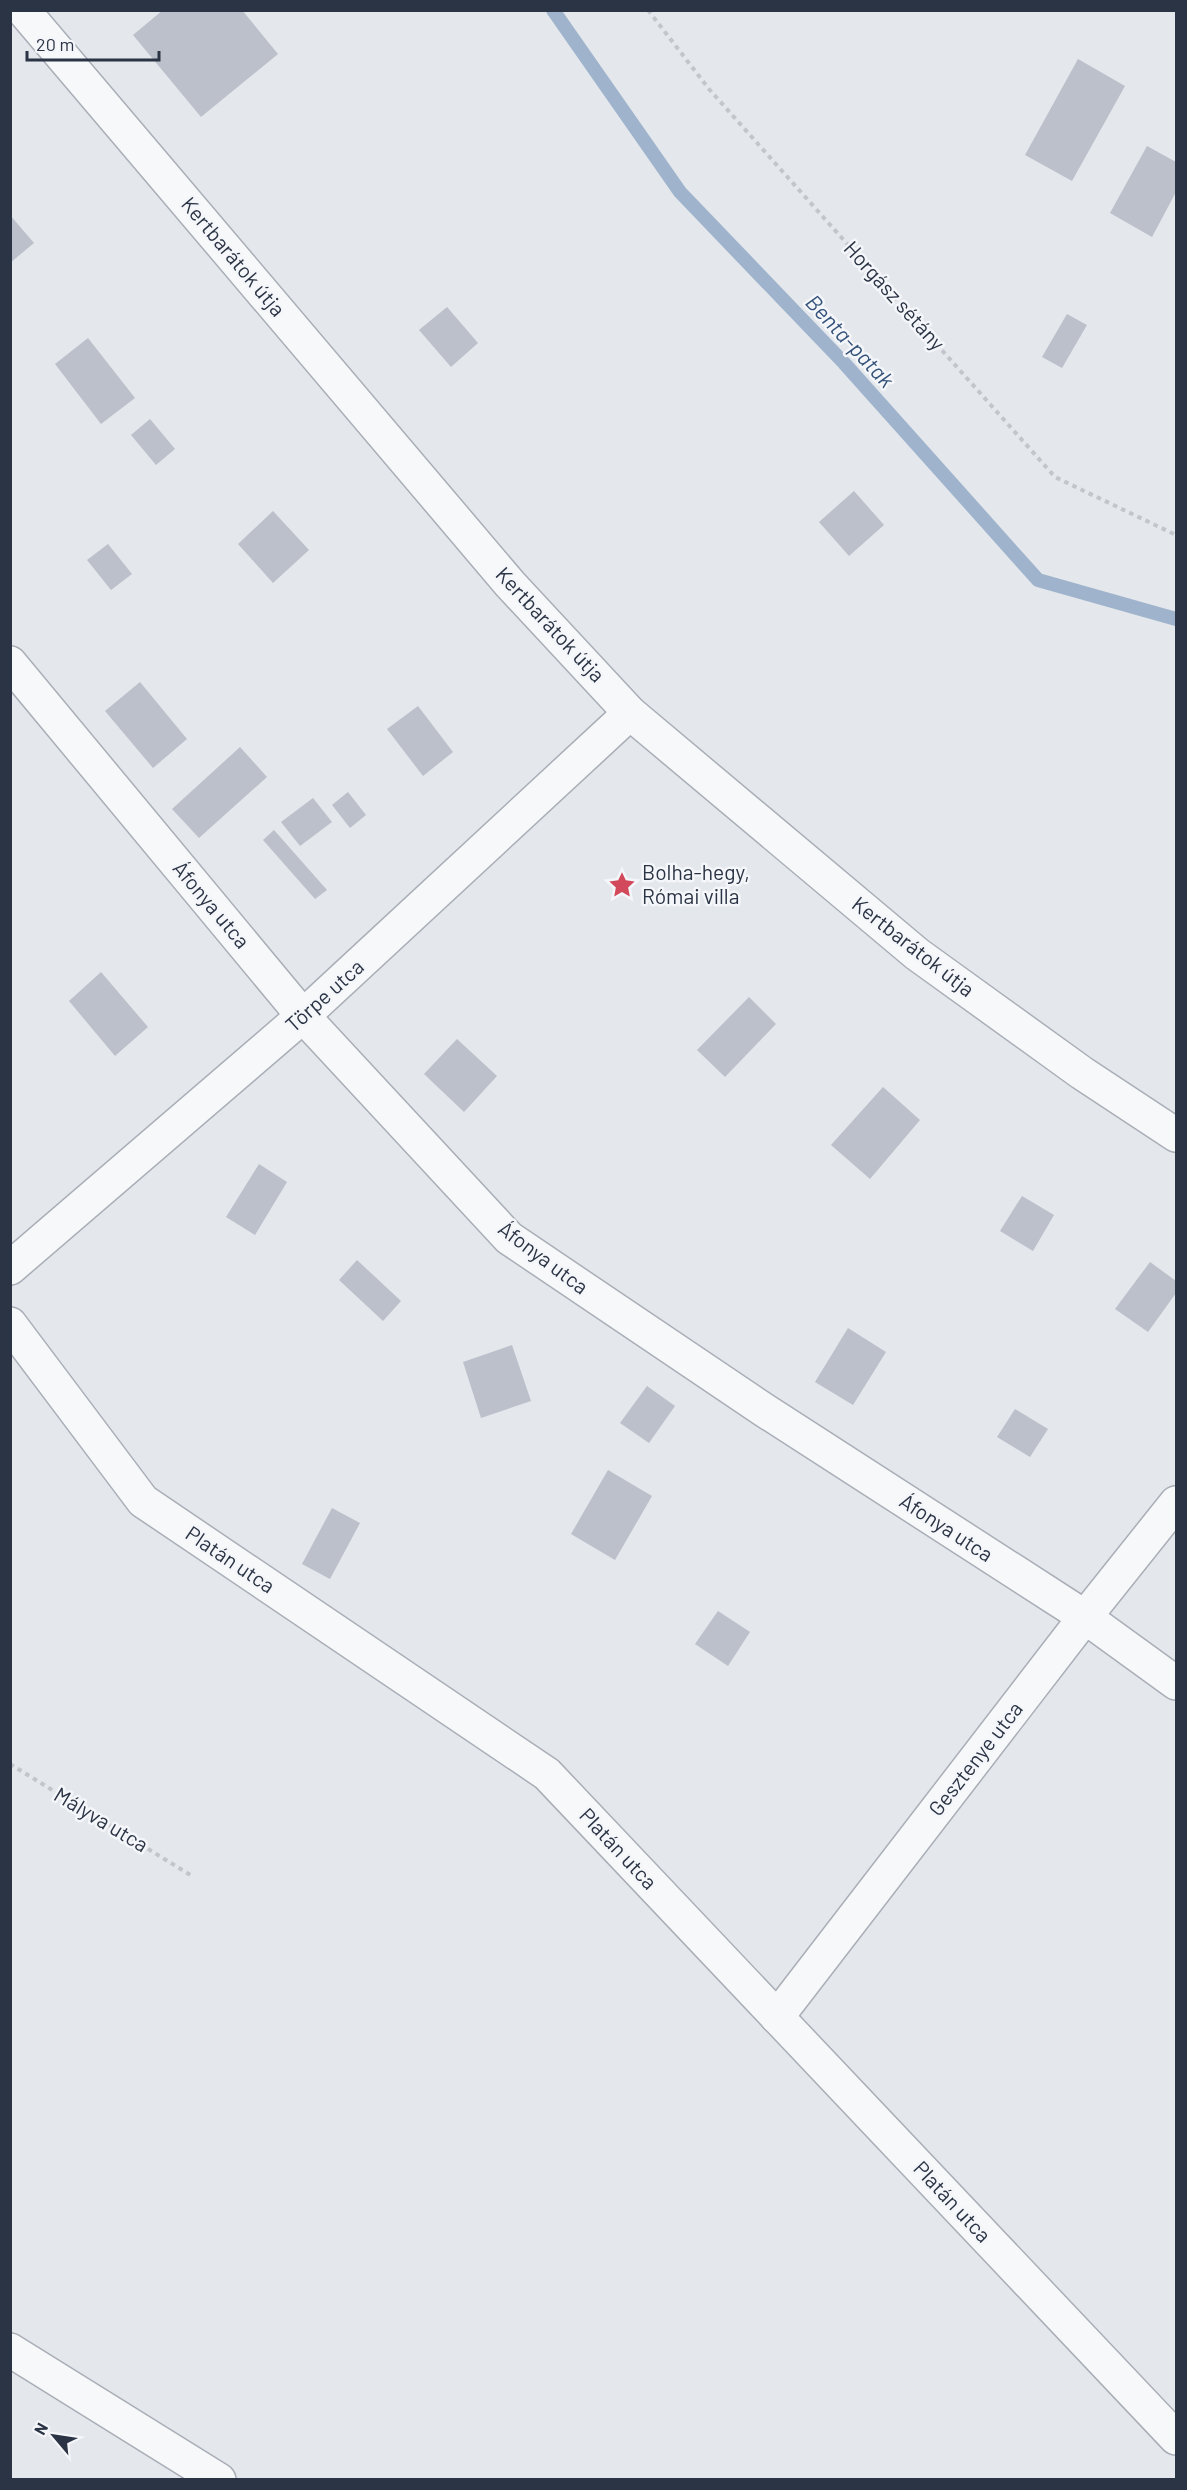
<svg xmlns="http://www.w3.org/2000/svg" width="1187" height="2490" font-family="Barlow,sans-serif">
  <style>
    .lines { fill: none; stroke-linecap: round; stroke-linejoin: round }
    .stream { stroke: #9fb4cc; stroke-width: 14 }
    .building { fill: #bbc0ca }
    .minor-casing { stroke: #a9aeb7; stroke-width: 36 }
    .path { stroke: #c2c5cb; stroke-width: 4; stroke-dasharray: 4.5 4.5; stroke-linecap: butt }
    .minor { stroke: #f7f8fa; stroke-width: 33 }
    .labels { text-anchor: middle; stroke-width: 5; stroke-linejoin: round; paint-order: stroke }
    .street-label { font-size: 21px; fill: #2b3445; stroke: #f4f6f9 }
    .poi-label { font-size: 21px; fill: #2b3445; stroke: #f4f6f9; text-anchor: start }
    .water-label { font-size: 22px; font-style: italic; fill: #34527a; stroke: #f4f6f9 }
  </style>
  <rect width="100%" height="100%" fill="#e4e7ec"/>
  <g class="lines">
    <polyline class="stream" points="553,10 680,192 844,363 1038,580 1176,619"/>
  </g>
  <g class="building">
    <polygon points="163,10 242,10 278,54 201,117 133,35"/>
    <polygon points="1078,59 1125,86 1072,181 1025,155"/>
    <polygon points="1147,146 1176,162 1176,192 1152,237 1110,213"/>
    <polygon points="10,215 34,243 10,263"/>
    <polygon points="447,307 478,343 451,367 419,330"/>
    <polygon points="1067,314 1087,325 1062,368 1042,357"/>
    <polygon points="88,338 135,398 101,424 55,364"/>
    <polygon points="150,419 175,449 156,465 131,435"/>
    <polygon points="854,491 884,525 849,556 819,522"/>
    <polygon points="273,511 309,550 273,583 238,544"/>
    <polygon points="108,544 132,574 111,590 87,560"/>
    <polygon points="140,682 187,739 153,768 105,711"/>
    <polygon points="418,706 453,752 423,776 387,729"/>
    <polygon points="240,747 267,777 199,838 172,809"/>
    <polygon points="348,792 366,815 350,828 332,805"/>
    <polygon points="313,798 332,822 300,846 281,822"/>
    <polygon points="274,830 327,890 315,899 263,840"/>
    <polygon points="101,972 148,1027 115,1056 69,1001"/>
    <polygon points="749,997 776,1024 725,1077 697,1050"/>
    <polygon points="457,1039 497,1076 464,1112 424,1074"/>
    <polygon points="883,1087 920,1120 870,1179 831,1145"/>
    <polygon points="259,1164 287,1182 255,1235 226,1217"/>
    <polygon points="1022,1196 1054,1215 1033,1251 1000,1231"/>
    <polygon points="357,1260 401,1301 383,1321 339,1280"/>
    <polygon points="1150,1262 1176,1281 1176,1293 1148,1332 1115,1309"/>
    <polygon points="848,1328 886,1352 853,1405 815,1382"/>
    <polygon points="512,1345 531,1401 481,1418 463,1362"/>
    <polygon points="647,1386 675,1406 649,1443 620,1423"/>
    <polygon points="1015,1409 1048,1429 1030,1457 997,1437"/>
    <polygon points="608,1470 652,1496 615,1560 571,1534"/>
    <polygon points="332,1508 360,1523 330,1579 302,1564"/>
    <polygon points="718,1611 750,1632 728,1666 695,1644"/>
  </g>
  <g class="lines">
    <defs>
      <g id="minor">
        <polyline points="23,10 510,584 630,713 917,954 1082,1073 1176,1135"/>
        <polyline points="10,663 303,1016 509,1238 764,1410 1085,1617 1176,1683"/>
        <polyline points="10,1268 303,1016 630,713"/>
        <polyline points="10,1324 143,1501 547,1774 1176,2438"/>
        <polyline points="777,2017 1085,1617 1176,1503"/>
        <polyline points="10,2350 219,2480"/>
      </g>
    </defs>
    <use href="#minor" class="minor-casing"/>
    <g class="path">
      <polyline points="648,10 709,89 1055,477 1176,535"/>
      <polyline points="10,1764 192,1876"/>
    </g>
    <use href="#minor" class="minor"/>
  </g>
  <defs>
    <symbol id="sight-bare" viewBox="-9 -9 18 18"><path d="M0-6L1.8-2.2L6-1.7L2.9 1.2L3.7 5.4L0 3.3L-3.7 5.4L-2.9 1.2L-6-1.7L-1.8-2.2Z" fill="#d1495b" stroke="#f4f6f9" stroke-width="2.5" paint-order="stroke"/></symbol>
  </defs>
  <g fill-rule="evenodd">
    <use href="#sight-bare" x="603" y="866" width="38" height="38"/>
  </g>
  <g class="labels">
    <g class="street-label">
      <text transform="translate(233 257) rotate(50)" y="7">Kertbarátok útja</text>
      <text transform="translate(894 296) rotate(48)" y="7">Horgász sétány</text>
      <text transform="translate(550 625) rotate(47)" y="7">Kertbarátok útja</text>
      <text transform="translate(211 905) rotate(50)" y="7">Áfonya utca</text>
      <text transform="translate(913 947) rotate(38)" y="7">Kertbarátok útja</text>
      <text transform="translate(325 996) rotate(-42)" y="7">Törpe utca</text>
      <text transform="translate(543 1258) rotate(37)" y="7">Áfonya utca</text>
      <text transform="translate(946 1528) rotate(33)" y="7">Áfonya utca</text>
      <text transform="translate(230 1560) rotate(34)" y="7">Platán utca</text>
      <text transform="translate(976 1759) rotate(-52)" y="7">Gesztenye utca</text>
      <text transform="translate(101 1820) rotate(31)" y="7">Mályva utca</text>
      <text transform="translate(618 1849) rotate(47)" y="7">Platán utca</text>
      <text transform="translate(952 2202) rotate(47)" y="7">Platán utca</text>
    </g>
    <g class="poi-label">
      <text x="642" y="880">Bolha-hegy,<tspan x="642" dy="24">Római villa</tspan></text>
    </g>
    <g class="water-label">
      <text transform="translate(850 341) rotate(47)" y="8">Benta-patak</text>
    </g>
  </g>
  <rect width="1187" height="2490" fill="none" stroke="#2b3445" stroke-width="24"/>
  <g transform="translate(54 2436) rotate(299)" stroke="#f4f6f9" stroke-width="4.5" paint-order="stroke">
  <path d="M0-4.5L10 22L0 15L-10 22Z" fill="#2b3445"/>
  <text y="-9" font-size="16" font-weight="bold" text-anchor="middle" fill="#2b3445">N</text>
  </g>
  <path d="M27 51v9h132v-9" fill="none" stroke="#2b3445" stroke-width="3"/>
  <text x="36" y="51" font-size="18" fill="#2b3445" stroke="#f4f6f9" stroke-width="4.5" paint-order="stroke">20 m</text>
</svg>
